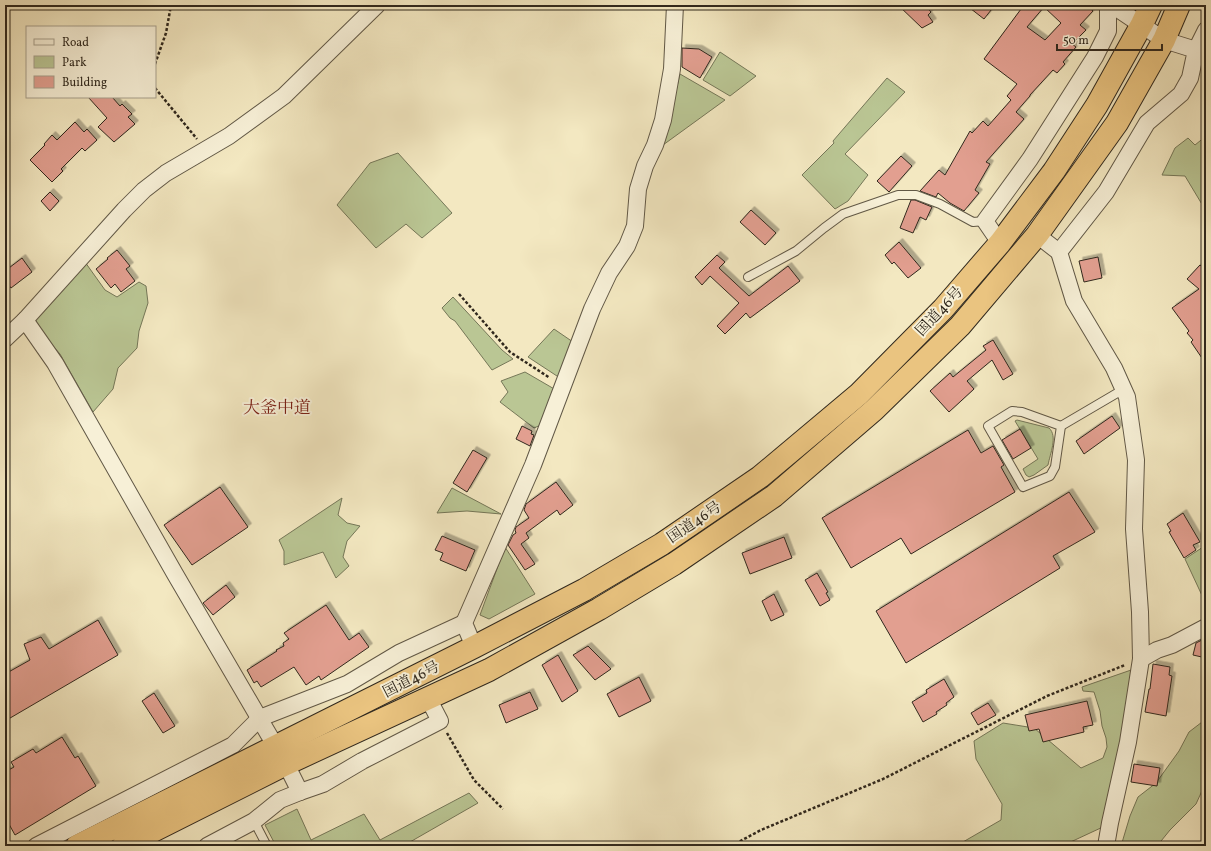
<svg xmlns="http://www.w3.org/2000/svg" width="1211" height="851" font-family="Vollkorn,'Noto Serif JP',serif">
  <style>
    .green { fill: #bac694; stroke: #757758 }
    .building { fill: #e29f90; stroke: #30281d; fill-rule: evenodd; filter: url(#shadow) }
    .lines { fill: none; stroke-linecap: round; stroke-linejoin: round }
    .lane-casing { stroke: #615846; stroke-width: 10 }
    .street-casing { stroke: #615846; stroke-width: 18 }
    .highway-casing { stroke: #30281d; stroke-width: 24 }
    .path { stroke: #30281d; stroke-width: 2.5; stroke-dasharray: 3 2; stroke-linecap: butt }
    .lane { stroke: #f7f0d7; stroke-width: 8 }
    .street { stroke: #f7f0d7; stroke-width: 16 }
    .highway { stroke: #eac480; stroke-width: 22 }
    .labels { text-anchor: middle; stroke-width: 4; stroke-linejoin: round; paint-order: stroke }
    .street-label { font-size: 15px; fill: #30281d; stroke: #f7f0d7 }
    .quarter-label { font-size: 17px; fill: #7a1f14; stroke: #f7f0d7 }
  </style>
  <defs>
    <filter id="shadow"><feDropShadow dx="3.5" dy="-3.5" stdDeviation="0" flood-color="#0004"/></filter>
  </defs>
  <rect width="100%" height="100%" fill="#f3e8c1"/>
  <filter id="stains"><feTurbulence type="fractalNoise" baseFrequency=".005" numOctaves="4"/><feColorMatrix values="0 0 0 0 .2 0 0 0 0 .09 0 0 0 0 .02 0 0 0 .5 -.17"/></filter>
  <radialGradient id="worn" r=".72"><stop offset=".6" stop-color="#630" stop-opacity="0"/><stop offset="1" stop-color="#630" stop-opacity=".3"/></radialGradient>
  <g class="green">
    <polygon points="720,52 756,76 730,96 703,80"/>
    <polygon points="680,74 725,100 663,145"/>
    <polygon points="887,78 905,92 845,154 868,175 848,201 835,209 802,175 834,143 833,141"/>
    <polygon points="1206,136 1206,211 1185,176 1162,175 1175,148 1188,138 1195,145"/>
    <polygon points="398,153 452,213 422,238 406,224 376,248 337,205 370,163"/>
    <polygon points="85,262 105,290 117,297 139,282 146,286 148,303 139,331 137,348 118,368 113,389 93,412 60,354 34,324 35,318"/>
    <polygon points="453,297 502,350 513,359 492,370 455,321 450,318 442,308"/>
    <polygon points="554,329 573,342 560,378 528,357"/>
    <polygon points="525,372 556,390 543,424 534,428 500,402 508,392 501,381"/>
    <path d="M1017,420L1049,428C1058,436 1050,454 1048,465L1034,475L1029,477L1026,475L1023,469L1038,459L1015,421Z"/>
    <polygon points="452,488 501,514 467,511 437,513"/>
    <polygon points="342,498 338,515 347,523 360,526 347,541 343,557 349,566 336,578 323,552 284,565 284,551 279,540"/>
    <polygon points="1206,545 1206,604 1185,559"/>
    <polygon points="505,547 535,594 489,619 480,615"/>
    <polygon points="1134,669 1105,826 1062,846 1029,846 1026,845 1024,846 956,846 1001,820 1002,804 976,759 974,741 1003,723 1034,728 1081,768 1103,758 1107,747 1106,738 1102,726 1100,711 1094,692 1083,691 1082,687"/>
    <polygon points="1206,719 1206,782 1196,804 1170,830 1157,846 1121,846 1130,816 1138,797 1156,783 1179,751 1189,732"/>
    <polygon points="469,793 478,803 403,846 276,846 265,825 297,809 311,840 364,814 380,840"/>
  </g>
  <g class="building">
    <polygon points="898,5 925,5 931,12 928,15 933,22 922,28"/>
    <polygon points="966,5 995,5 984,19"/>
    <path d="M1024,5H1086L1093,11L1080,25L1086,30L1072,44L1076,47L1063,62L1065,64L1057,73L1053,70L1030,95V96L1016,112L1024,119L986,162L990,164L975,190L979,193L964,211L950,203L938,193L936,197L920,191L939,170L945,175L970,131L972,133L983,121L988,126L1011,100L1007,96L1017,84L984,59ZM1044,7L1061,23L1045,40L1027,27Z"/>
    <polygon points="682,48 699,49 712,57 700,78 682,67"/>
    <polygon points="88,97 112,97 120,106 122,104 132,114 128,117 135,124 114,142 98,127 107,118"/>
    <polygon points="75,122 84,132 87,129 97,140 85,151 82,148 61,169 63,171 52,182 30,160 45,145 44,144 52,135 57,140"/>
    <polygon points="901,156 912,166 889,192 877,181"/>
    <polygon points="50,192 59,201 50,211 41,201"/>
    <polygon points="911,200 915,200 932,207 926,220 920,217 913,233 900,228"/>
    <polygon points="751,210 776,233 765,245 740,222"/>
    <polygon points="899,242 921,268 908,278 894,262 892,264 885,255"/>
    <polygon points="117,250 130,266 126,269 135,281 121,292 115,284 111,288 96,269 108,259 107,258"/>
    <polygon points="717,255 725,262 719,268 749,296 788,266 800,281 750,318 746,313 725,334 717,326 739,303 710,276 702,285 695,277"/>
    <polygon points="1098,257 1102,278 1084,282 1079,261"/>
    <polygon points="22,258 32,272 11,288 5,280 5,271"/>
    <polygon points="1200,265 1206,270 1206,364 1191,342 1193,340 1187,333 1189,331 1172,308 1199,289 1187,279"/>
    <polygon points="993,340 1013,374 1003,380 992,360 967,381 974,389 949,412 930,391 950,373 953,377 986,350 983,346"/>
    <polygon points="1112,416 1120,428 1084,454 1076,441"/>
    <polygon points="522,426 532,431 531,434 534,435 530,446 516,439"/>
    <polygon points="1020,429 1031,448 1013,459 1002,440"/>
    <polygon points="968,430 981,453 993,446 1004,465 1001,467 1015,492 911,554 901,538 851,568 822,518"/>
    <polygon points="473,450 487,458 467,492 453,483"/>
    <polygon points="556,482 573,505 560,515 557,510 526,533 529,538 521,544 535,564 525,570 508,545 513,535 516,533 515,530 516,527 529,518 524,510 526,504"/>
    <polygon points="220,487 248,527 192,565 164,525"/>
    <polygon points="1069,492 1095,532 1053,556 1060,568 906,663 876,611"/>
    <polygon points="1183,513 1200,542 1193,545 1196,550 1184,558 1169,532 1171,531 1167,524"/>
    <polygon points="442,536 475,550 466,571 440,560 443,553 435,550"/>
    <polygon points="784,537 792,558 750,574 742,553"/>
    <polygon points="817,573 828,592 826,593 830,600 820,606 805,580"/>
    <polygon points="226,585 235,597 213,615 203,603"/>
    <polygon points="774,594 784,615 771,621 762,601"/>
    <polygon points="326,605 349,640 359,633 369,647 321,680 319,676 306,685 294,667 261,687 257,681 254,683 247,670 277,651 276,650 284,646 283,643 289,639 284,633"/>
    <polygon points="98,620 118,655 5,721 5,674 30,660 24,644 41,637 49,649"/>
    <polygon points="1206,638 1206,658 1193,655 1196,643"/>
    <polygon points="588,646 611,669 595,680 573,655"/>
    <polygon points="558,655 578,691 562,702 542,665"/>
    <polygon points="1153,664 1170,667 1169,675 1172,676 1166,716 1145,712 1149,689 1150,689"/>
    <polygon points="639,677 651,701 619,717 607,694"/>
    <polygon points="944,679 954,697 946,703 947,705 936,712 937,714 923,722 912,702 927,693 926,690"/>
    <polygon points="530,692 538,709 506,723 499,705"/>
    <polygon points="154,693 175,726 163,733 142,701"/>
    <polygon points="1087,701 1093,725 1083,727 1084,732 1043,742 1039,729 1029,731 1025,715"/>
    <polygon points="988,703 996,715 978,725 971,713"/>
    <polygon points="62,737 75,758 78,756 96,786 15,835 5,817 5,772 14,767 11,762 33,749 36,753"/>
    <polygon points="1134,764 1160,768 1157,786 1131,782"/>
  </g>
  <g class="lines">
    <defs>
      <g id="lane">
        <polyline points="748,277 796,251 824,228 843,214 898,195 916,195 940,204 973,222 985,221"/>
        <polygon points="1012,411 1022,412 1061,426 1055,467 1050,476 1023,487 988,426"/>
        <polyline points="1061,426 1124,389"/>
        <polyline points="254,821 267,846"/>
      </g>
      <g id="street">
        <polyline points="1196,50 1206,30"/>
        <polyline points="1037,235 1059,252"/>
        <polyline points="1000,243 985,221 1030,159 1095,57 1108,31 1108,5"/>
        <polyline points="25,320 55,363 175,574 276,747"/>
        <polyline points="5,339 25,320 124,210 144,190 166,173 229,136 284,96 377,5"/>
        <polyline points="474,647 464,623 533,465 592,309 609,273 627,246 635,226 638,189 645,166 655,145 663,120 672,69 675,5"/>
        <polyline points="1141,659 1157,650 1172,645 1206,627"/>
        <polyline points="286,764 300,792"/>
        <polyline points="36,846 233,745 260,718 347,684 399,653 464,623"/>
        <polyline points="207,846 254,821 280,800 300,792 323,784 362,761 440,721 428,698"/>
        <polyline points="1106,846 1110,823 1128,742 1141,659 1140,612 1134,529 1136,460 1127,397 1114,368 1074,301 1059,252 1106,192 1147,123 1181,94 1190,78 1196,50 1164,40 1112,5"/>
      </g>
      <g id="highway">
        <polyline points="77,846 474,647 584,590 662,544 760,477 859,394 943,309 1000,243 1054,171 1097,105 1142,24 1151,5"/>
        <polyline points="123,846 286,764 489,670 599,609 674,564 774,496 874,410 960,326 1037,235 1117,123 1164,40 1179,5"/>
      </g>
    </defs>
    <use href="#lane" class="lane-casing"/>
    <use href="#street" class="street-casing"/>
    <use href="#highway" class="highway-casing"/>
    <g class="path">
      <polyline points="155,64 166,33 171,5"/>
      <polyline points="155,88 197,139"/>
      <polyline points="459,294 510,352 550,378"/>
      <polyline points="447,733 474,780 503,809"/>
      <polyline points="731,846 761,830 883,779 1047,696 1125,665"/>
    </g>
    <use href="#lane" class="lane"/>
    <use href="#street" class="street"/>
    <use href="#highway" class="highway"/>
  </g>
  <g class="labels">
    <g class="street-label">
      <text transform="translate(939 311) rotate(-47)" y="5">国道46号</text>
      <text transform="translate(694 522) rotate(-34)" y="5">国道46号</text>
      <text transform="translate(411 679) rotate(-27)" y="5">国道46号</text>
    </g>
    <g class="quarter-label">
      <text x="277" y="413">大釜中道</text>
    </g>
  </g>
  <rect width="1211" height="851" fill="none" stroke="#f3e8c1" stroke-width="20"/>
  <rect x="6" y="6" width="1199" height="839" fill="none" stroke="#30281d" stroke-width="2"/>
  <rect x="10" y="10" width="1191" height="831" fill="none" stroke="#30281d"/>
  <rect x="26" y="26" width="130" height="72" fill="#f7f0d7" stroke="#a7a08d"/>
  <rect x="34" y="39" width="20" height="6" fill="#f7f0d7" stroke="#a7a08d"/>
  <text x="62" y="46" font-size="12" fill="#30281d">Road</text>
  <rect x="34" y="56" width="20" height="12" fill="#bac694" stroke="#a7a08d"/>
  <text x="62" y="66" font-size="12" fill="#30281d">Park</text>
  <rect x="34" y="76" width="20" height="12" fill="#e29f90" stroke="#a7a08d"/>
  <text x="62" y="86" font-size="12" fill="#30281d">Building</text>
  <path d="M1057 44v6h105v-6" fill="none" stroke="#30281d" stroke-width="2"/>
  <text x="1063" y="44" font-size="12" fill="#30281d" stroke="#f7f0d7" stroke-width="3" paint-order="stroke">50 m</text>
  <rect width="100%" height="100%" filter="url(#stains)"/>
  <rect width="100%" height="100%" fill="url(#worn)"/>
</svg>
